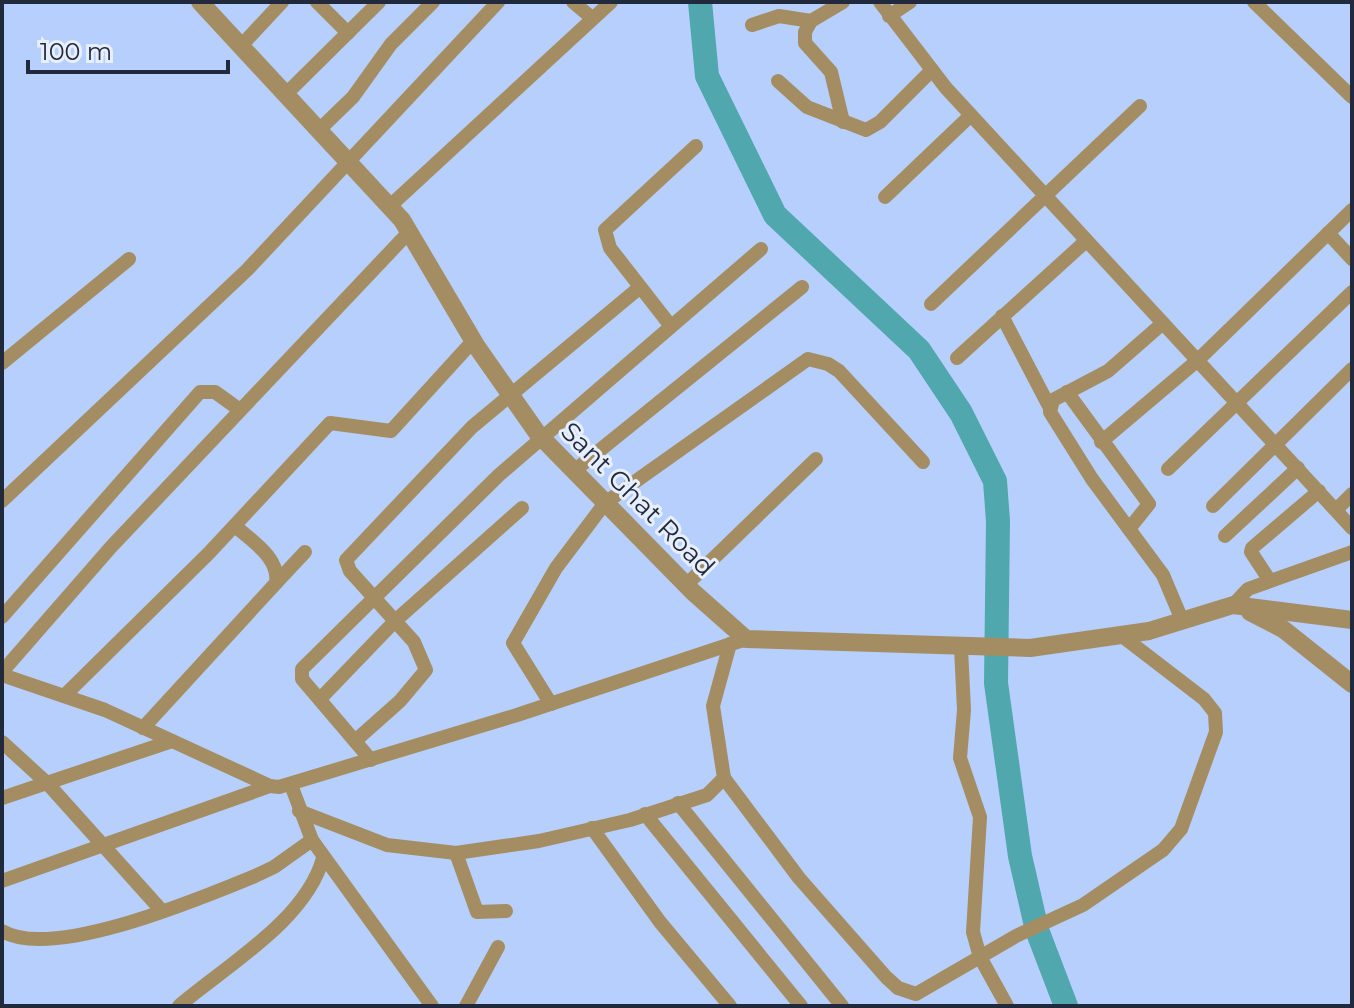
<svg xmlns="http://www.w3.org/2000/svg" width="1354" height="1008" font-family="Montserrat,sans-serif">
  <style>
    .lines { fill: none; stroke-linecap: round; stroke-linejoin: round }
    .river { stroke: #50a7ae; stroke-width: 24 }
    .minor { stroke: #a48d62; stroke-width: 14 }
    .tertiary { stroke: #a48d62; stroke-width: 18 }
    .labels { text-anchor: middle; stroke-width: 6; stroke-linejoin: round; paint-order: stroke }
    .street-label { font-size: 26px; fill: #212a3c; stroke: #e7effd }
  </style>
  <rect width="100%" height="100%" fill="#b6cffd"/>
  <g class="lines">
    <polyline class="river" points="700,2 707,76 775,215 919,350 961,413 995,481 998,521 996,683 1020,856 1037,930 1066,1006"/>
    <g class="minor">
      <polyline points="317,2 348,33"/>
      <polyline points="573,2 592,18"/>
      <polyline points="880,2 946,88 1352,528"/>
      <polyline points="1254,2 1352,97"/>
      <polyline points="889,16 910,2"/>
      <polyline points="811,21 805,32 805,43 831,72 843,122"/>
      <polyline points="752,25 779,16 811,21 843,2"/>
      <polyline points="240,47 282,2"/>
      <polyline points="778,81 807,107 866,130 880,122 932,70"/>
      <polyline points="285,95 379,2"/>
      <polyline points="320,129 353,97 391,44 433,2"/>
      <polyline points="885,197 971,115"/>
      <polyline points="390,206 611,2"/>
      <polyline points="1328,233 1352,259"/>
      <polyline points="931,304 1140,106"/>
      <polyline points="1002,316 1050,408"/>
      <polyline points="1163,323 1108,371 1053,400 1050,412 1092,479 1163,575 1182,620"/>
      <polyline points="670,325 610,248 605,230 696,146"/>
      <polyline points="957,358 1086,241"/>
      <polyline points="2,363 129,259"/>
      <polyline points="1067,392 1149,504 1129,529"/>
      <polyline points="1101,442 1198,360 1352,210"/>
      <polyline points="1168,469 1352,292"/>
      <polyline points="574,471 802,287"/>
      <polyline points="2,501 247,270 498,2"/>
      <polyline points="1213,506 1352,369"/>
      <polyline points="1336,510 1352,494"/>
      <polyline points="1225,536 1298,468"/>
      <polyline points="1270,581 1251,552 1252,548 1319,491"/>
      <polyline points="276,583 305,552"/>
      <polyline points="686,585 816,459"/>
      <polyline points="1233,605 1248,589 1352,552"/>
      <polyline points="2,617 200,392 215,392 240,410"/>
      <polyline points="961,648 964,710 960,758 980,817 973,932 980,957 1007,1006"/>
      <polyline points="2,672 111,547 410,231"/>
      <polyline points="2,675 105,710 270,786 279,787 517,715 746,639"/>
      <polyline points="64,696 209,553 330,423 391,431 473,341"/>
      <polyline points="320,699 395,621 522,508"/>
      <polyline points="551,704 513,643 556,568 605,503 808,359 828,364 839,371 923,462"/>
      <path d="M143,728L276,583C280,558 252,541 235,526"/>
      <polyline points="355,741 400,701 426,670 414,642 350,571 346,560 472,427 639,288"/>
      <polyline points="2,742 48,784 162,911"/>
      <polyline points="371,760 302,679 302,669 499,475 761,249"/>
      <polyline points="724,778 799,878 886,977 898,988 916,994 1016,936 1083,905 1163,850 1181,829 1216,732 1215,713 1204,699 1122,636"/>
      <polyline points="291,785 312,840 432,1006"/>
      <polyline points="2,798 172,741"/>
      <polyline points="678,803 842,1006"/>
      <polyline points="299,811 387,845 456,853 539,841 630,820 707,795 724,778 713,706 730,644"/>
      <polyline points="645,814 801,1006"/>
      <polyline points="592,828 660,922 730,1006"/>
      <polyline points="456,853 477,912 506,911"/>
      <polyline points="2,881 270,786"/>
      <path d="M2,931C53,961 201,898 255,876L274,867L312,840"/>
      <path d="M179,1006C227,965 306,920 323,858"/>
      <polyline points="466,1006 498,947"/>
    </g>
    <g class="tertiary">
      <polyline points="200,2 402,220 477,347 538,434 693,592 746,639 1030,648 1149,631 1233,605 1352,620"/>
      <polyline points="1250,612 1283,629 1352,684"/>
    </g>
  </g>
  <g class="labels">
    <g class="street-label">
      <text transform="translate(638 499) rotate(45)" y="9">Sant Ghat Road</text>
    </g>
  </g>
  <rect width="1354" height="1008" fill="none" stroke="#212a3c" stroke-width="8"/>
  <path d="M28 60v12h200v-12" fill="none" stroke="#212a3c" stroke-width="4"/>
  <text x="40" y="60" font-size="24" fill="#212a3c" stroke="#e7effd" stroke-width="6" paint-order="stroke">100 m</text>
</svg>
